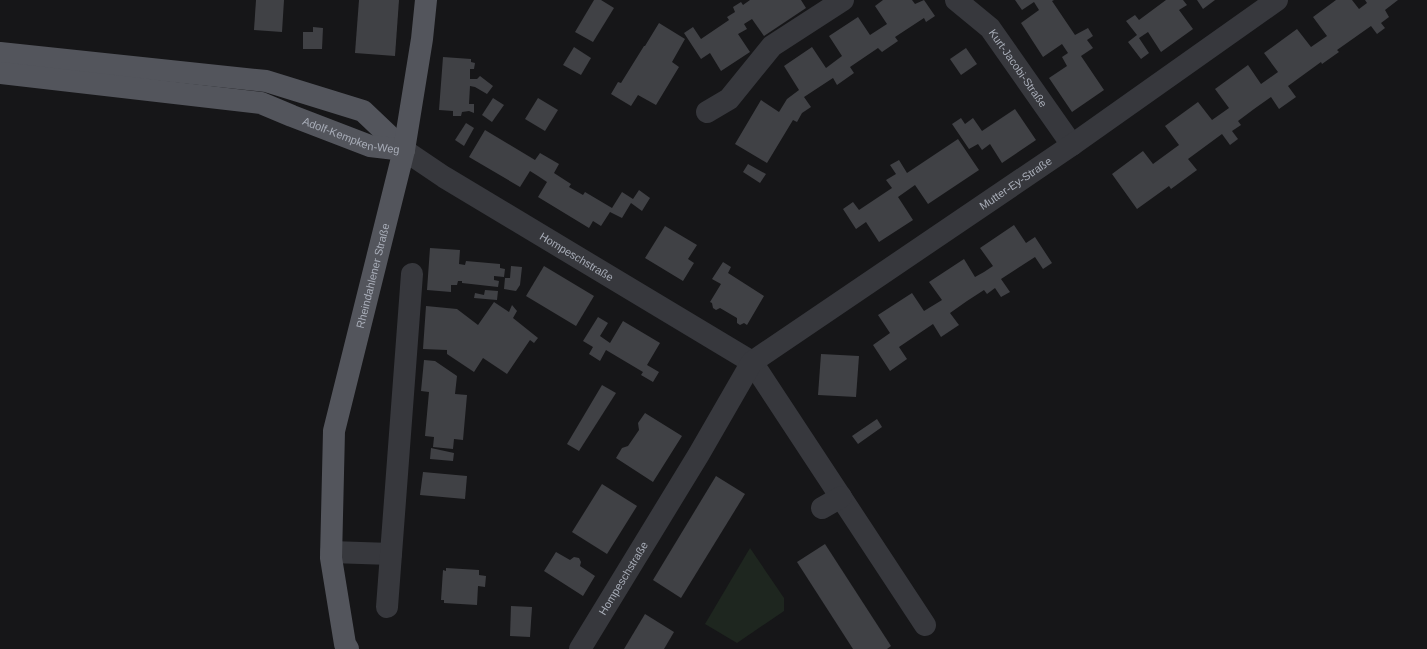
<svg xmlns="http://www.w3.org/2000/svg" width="1427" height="649" font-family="Helvetica,sans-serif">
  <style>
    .green { fill: #1e261f }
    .building { fill: #404145 }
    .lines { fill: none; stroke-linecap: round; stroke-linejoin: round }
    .minor { stroke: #37383d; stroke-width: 22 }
    .major { stroke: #53555c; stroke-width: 22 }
    .labels { text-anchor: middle; stroke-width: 3; stroke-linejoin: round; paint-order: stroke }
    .street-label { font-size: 11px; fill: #a8adb8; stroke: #111113 }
  </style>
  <rect width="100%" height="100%" fill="#161618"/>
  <polygon class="green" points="750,548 784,598 784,611 737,643 705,624"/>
  <g class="building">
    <polygon points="256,0 284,0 282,32 254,30"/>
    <polygon points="359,0 399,0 395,56 355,53"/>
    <polygon points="594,0 601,0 614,8 593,42 575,32"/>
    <polygon points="750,0 801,0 806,8 764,36 752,19 744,24 747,29 738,34 750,52 721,71 710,53 701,59 684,33 693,27 701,39 729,20 727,17 735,12 733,7 741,2 743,5"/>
    <polygon points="883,0 912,0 915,4 924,0 935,16 926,22 924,18 895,37 898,41 882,52 878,48 850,67 854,73 837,85 833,78 804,97 811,107 802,113 797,122 793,120 767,163 735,144 761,100 779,112 787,99 799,90 784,66 812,47 826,68 842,56 829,36 858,17 870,35 887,24 875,6"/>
    <polygon points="1015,0 1054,0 1052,1 1075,35 1088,28 1093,36 1087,40 1093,48 1081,56 1104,90 1072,112 1049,78 1067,66 1062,57 1068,53 1062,44 1043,57 1021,23 1039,10 1034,2 1022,10"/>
    <polygon points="1166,0 1183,0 1187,5 1179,10 1193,29 1161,52 1148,32 1139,38 1149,53 1141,59 1128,42 1137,35 1126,21 1135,15 1139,20"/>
    <polygon points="1197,0 1215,0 1203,9"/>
    <polygon points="1336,0 1352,0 1359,9 1367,3 1365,0 1398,0 1385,10 1389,17 1381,23 1385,28 1377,34 1371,26 1337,50 1339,52 1322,64 1321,62 1288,86 1296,97 1279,109 1271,97 1254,109 1238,121 1241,125 1232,131 1238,139 1230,145 1222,134 1188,159 1197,170 1171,189 1169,186 1137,209 1112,174 1143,151 1153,164 1179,145 1165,126 1198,102 1212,120 1229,108 1215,89 1248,65 1261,84 1278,72 1264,53 1297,29 1311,47 1327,36 1313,17"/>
    <polygon points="659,23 685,39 672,62 679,67 656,105 638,95 631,106 611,94 618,82 621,83 644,46 645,46"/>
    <polygon points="313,27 323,28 322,49 303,49 303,32 313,32"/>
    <polygon points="574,47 591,58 581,75 563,65"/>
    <polygon points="966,48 977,64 961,75 950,59"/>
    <polygon points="443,57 471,59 471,62 475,63 474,69 470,69 470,79 477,79 480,76 493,86 487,94 475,87 470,86 469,104 474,104 474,113 469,111 462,112 461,116 453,116 453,111 439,110"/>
    <polygon points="493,98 504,105 492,122 482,115"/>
    <polygon points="538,98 558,110 545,131 525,119"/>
    <polygon points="1015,109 1036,140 1002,163 990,144 982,150 978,144 969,149 952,124 961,118 965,124 973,118 982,131"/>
    <polygon points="466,123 474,128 464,146 455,140"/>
    <polygon points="485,130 535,160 540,153 559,164 554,173 571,184 569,187 583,195 585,192 612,208 622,192 633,199 639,190 650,198 642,211 631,203 622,218 610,212 601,226 593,221 589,228 538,197 547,182 538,176 530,171 520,187 469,157"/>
    <polygon points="958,139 979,170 928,204 915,185 898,197 913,220 879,242 866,222 856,229 843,209 853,202 859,210 892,188 886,180 896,174 890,165 899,160 907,173"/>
    <polygon points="748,164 766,174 760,183 743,172"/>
    <polygon points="1014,225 1026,243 1035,237 1052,263 1043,269 1035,257 1001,279 1010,292 1001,297 995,288 987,294 984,290 967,301 950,313 959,325 941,337 933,324 899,347 907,359 890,371 873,345 890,333 878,315 912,293 924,311 942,300 929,282 964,259 975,277 984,272 993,266 980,248"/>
    <polygon points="665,226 697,245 688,259 694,263 683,281 645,258"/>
    <polygon points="430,248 460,250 459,264 465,265 466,261 500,264 500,268 505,269 504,277 494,276 494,280 499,281 498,287 462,283 462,281 458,281 457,285 451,285 451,292 427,290"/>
    <polygon points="723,262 731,267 728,273 764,296 747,325 744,323 740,325 737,323 737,318 720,308 716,310 713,308 712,303 710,302 721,284 712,279"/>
    <polygon points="511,266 522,267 520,285 516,291 504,289 505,278 510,278"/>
    <polygon points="544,266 594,296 576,326 526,296"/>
    <polygon points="485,290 498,291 497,300 474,298 475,293 484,295"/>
    <polygon points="494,302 509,312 512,305 517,311 513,318 538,338 534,343 530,340 507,374 483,358 474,372 447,354 447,350 423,349 426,306 457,309 478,325"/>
    <polygon points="598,317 608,323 600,336 610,343 623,321 660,343 647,365 659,372 653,382 641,375 643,372 606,350 600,361 589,354 593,347 583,341"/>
    <polygon points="821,354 859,356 856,397 818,395"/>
    <polygon points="424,360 435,361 457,376 455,394 467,395 463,440 454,439 453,449 433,447 434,437 425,436 429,392 421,391"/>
    <polygon points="602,385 616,393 579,451 567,444"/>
    <polygon points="645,413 682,436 653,482 616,458 622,448 628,446 639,430 638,423"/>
    <polygon points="877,419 882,427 858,444 852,436"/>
    <polygon points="431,448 454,453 453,461 430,459"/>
    <polygon points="423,472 467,476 465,499 420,495"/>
    <polygon points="716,476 745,494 681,598 653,580"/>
    <polygon points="602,484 637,506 607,554 572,532"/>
    <polygon points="825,544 891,646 887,649 853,649 797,562"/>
    <polygon points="556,552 570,560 574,557 579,558 581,562 580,566 595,576 583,596 544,571"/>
    <polygon points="446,568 479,570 479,575 486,576 485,587 478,586 477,605 444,603 444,600 441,600 443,570 446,571"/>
    <polygon points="511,606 532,607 530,637 510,636"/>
    <polygon points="645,614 674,632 664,649 624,649"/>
  </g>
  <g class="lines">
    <g class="minor">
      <path id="s1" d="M956,0L990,28L1072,145"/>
      <polyline points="707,112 729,99 772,46 843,0"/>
      <path id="s2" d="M404,150L444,177L752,362L925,625"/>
      <polyline points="822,508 841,497"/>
      <polyline points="331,552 391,554"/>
      <polyline points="387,607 412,274"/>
      <path id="s3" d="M580,649L699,454L752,362L1072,145L1277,0"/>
    </g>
    <g class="major">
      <polyline points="0,53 266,81 363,111 404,150"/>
      <path id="s4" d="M0,73L261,103L292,116L370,146L404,150"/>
      <path id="s5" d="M348,649L345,644L331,558L334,431L404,150L422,39L426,0"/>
    </g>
  </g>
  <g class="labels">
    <g class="street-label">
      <text dy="4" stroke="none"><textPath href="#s1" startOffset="93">Kurt-Jacobi-Straße</textPath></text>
      <text dy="4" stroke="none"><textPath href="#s4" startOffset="359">Adolf-Kempken-Weg</textPath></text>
      <text dy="4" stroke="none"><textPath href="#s3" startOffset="653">Mutter-Ey-Straße</textPath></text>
      <text dy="4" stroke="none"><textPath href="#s2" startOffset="203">Hompeschstraße</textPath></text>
      <text dy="4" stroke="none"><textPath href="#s5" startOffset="380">Rheindahlener Straße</textPath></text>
      <text dy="4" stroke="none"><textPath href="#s3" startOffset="83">Hompeschstraße</textPath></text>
    </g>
  </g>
</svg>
